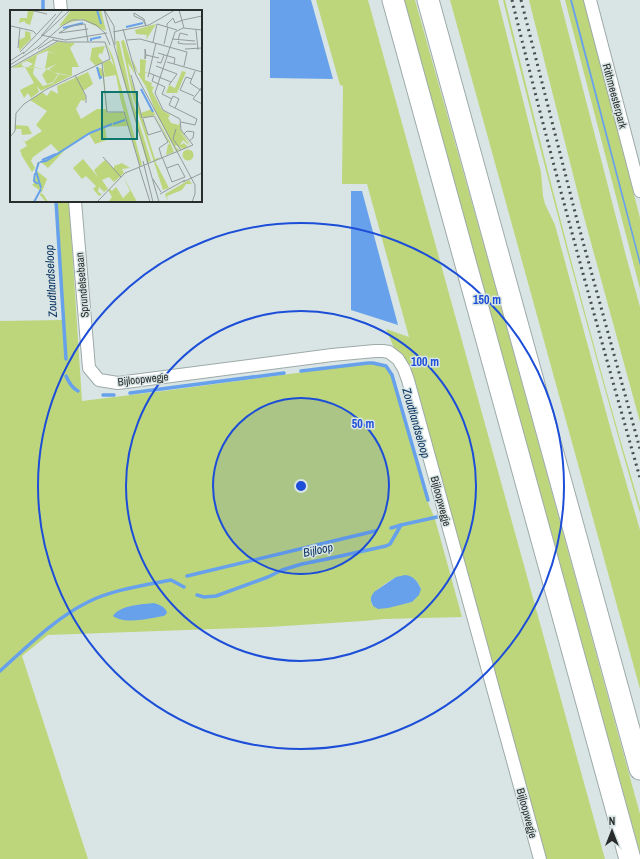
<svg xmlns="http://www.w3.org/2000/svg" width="640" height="859" font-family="'Archivo Narrow',sans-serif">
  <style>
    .green { fill: #bdd67c; fill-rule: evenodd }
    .water { fill: #67a1eb }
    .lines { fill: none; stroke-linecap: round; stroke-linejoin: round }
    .stream { stroke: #67a1eb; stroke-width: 3.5 }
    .street-casing { stroke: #9daaa8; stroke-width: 14 }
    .highway-casing { stroke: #9daaa8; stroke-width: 23 }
    .street { stroke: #fff; stroke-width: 12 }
    .highway { stroke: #fff; stroke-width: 21 }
    .rail { stroke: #474e4d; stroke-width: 3; stroke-dasharray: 2 4; stroke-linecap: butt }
    .ring { fill: none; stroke: #1d4ed8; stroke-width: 2 }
    .labels { text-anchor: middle; stroke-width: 3; stroke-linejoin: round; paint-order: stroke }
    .street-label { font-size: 11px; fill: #282d2c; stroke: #d8e5e4 }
    .water-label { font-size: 12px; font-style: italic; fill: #0b3462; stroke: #d8e5e4 }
    .inset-river { fill: none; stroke: #67a1eb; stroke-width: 2 }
    .inset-road { fill: none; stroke: #929b9a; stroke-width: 1 }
    .view { fill: #0f766e; fill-opacity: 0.15; stroke: #0f766e; stroke-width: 2 }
    .inset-edge { fill: none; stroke: #282d2c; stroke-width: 2 }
    .centre { fill: #1d4ed8; stroke: #d8e5e4; stroke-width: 2 }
    .ring-label { font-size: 12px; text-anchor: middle; font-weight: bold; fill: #1d4ed8; stroke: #d8e5e4; stroke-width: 3; stroke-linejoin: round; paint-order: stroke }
  </style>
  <rect width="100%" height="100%" fill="#d8e5e4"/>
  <g class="green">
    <polygon points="316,0 368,0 605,859 545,859 395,350 386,329 409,337 367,184 342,184 343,86 340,85"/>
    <polygon points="404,0 415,0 500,303 640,814 640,853"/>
    <polygon points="450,0 498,0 541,172 543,196 545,204 555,225 612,434 640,530 640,689"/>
    <path d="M503,0H505C547,170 590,339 640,507V513C591,343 545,172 503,0Z"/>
    <polygon points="529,0 560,0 626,256 640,307 640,422 581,206"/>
    <polygon points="565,0 584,0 640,218 640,289"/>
    <path d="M57,201H69L82,401L171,390L356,365C366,364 379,360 388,367L401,404L429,505L435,519L462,617L384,619L363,621L269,627L48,635L22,656L88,859H0V321L63,320ZM396,577L416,580L421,589L412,602L403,604L373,606C372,604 371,602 371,600C372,590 389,582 396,577Z"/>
  </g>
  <g class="water">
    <polygon points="270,0 311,0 333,79 270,78"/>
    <polygon points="570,0 572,0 640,260 640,266"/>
    <polygon points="351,191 362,191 398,325 351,310"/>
    <path d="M405,575C414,576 417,581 421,589L419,595L412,602L388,608L378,609L373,606L371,601V597L374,592L396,577Z"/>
    <path d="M154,603C160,605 166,607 167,613L164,616C150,618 125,625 113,616C120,605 143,604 154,603Z"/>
  </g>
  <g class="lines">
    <g class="stream">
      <polyline points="43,0 43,11"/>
      <polyline points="56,201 66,359"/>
      <polyline points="301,371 368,363 373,363 386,366 392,375 428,500"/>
      <path d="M66,376C69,383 72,388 78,391"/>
      <polyline points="130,393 284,373"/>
      <polyline points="103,395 114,395"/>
      <polyline points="391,528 401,525"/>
      <polyline points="187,576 375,531"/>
      <polyline points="197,595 204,597 216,596 268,577 282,570 302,564 327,559 386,546 390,544 401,525 437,517"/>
      <path d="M0,671C28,646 54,619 88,602C111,590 146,585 171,580L184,587"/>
    </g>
    <defs>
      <g id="street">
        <polyline points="60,0 61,11"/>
        <polyline points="590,0 640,191"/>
        <polyline points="75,201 89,368 99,380 118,383 332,355 375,351 383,351 389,352 398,359 404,369 408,380 540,859"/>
      </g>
      <g id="highway">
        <polyline points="393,0 630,859"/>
        <polyline points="428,0 640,769"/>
      </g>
    </defs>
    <use href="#street" class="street-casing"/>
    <use href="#highway" class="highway-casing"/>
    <use href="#street" class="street"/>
    <use href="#highway" class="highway"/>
    <g class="rail">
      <path d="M512,0C551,160 595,319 640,478"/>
      <polyline points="521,0 577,220 640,449"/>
    </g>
  </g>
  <circle cx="301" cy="486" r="88" fill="#1d4ed8" fill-opacity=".12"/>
  <g class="ring">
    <circle cx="301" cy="486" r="88"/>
    <circle cx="301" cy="486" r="175"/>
    <circle cx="301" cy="486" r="263"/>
  </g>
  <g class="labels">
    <g class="street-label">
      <text transform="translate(615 96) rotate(75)" y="4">Rithmeesterpark</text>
      <text transform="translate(82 285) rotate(-95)" y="4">Sprundelsebaan</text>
      <text transform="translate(143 379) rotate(-6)" y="4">Bijloopwegje</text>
      <text transform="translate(441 501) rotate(75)" y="4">Bijloopwegje</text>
      <text transform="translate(527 813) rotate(75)" y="4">Bijloopwegje</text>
    </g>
    <g class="water-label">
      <text transform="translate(51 281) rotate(-93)" y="4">Zoudtlandseloop</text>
      <text transform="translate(416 423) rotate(74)" y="4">Zoudtlandseloop</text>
      <text transform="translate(318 550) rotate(-12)" y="4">Bijloop</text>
    </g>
  </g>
  <g transform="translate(10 10)">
    <rect width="192" height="192" fill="#d8e5e4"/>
    <path d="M18,0L24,1L20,15L15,13V11L9,13L10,8H17ZM61,0H91L96,21L71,9L49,16ZM146,14L136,30L137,25L126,24L125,20ZM15,21L25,24L20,23L21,29L9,41V30L15,27ZM114,30L125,64L118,53L121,69L138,127L145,149L151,147L145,151L159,178L153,180L123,87L111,31ZM106,31H109L123,93L141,151L137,153L108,50ZM48,32L65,33L60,38L69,57H62V66L43,62L39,59L47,54L35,59L18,57L23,54L17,51L12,53V56L15,57L2,58ZM37,41L47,44L38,42L35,59L24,57L27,45ZM96,32L103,47L132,155L130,156L111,92L106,65L94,67L97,103L113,102L118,116L95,117L97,130L85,134L79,124L55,140L38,158L31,152L28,154L27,161L37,169L31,184H33L38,192H36L30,185L31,181L22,175L25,172L27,153L49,142L41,134L23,147L21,151L25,158L22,162L12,146L10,140L17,136L11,126L15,132L32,121L26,115L37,101L20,90L32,82L37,86L41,80L48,84L47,76L78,62L83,74L73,81L76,88L74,91L71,90L66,99L71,109L87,99H96L93,66L90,68L87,57L92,59L95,67L93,53L100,50L104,56ZM95,36L92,44L90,43L88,46L93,52L86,56L80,50L82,38ZM130,49L136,50L135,62L139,63H135V70L142,73L141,76L144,77L142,81L152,100L160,105L158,108L161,113L169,115L170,112V119L181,136L167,118L180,136L173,130L170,135L174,133L178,137L173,139L166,135L165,137L170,140L166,141L132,76L146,102L136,77L124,57L123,50L128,63H130ZM15,57L24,58L23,64L33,76L43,73L49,64L61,66L31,81L27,76L29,82L21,88L18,83L14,88L10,80L24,73ZM37,59L48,64L43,72L37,74L32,65ZM172,61L176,62L167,83H156L159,75L165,78ZM142,99L160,132L164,142L156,145L158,134L160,135L145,105L133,108L131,103ZM5,115L18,116L22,124L12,125L11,119H5ZM172.5 145a5.5 5.5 0 1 1 11 0a5.5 5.5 0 1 1-11 0ZM73,149L88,167L84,160L95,150L104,159V156L112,153L120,158L112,159L114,163L104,172L99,167L92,170L98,179L94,182L89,177L88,182L92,184L89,186L83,179L86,176L76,166L72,169L63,158ZM113,166L127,192H98L102,187L98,180L100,179L102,181L106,177L113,188L120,181ZM179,170L182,174H176L172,180L157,186L158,192L155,184Z" fill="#bdd67c" fill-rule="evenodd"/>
    <path class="inset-river" d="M87,0L91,14M116,17L133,13M53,18L73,13M81,31V29L91,27M87,57L90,68L92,67M131,79L143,102M103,114L115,110M32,150L46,144M29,152L26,161L31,178M30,152L36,151L80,123L102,114M25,163L24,171L28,174M24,192L31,179"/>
    <path class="inset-road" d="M20,0L37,4M94,0L149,192M169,0L174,18M95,1L104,16L105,35M124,3L134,9L136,16L133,10L124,6ZM173,10L192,6M75,14L61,16L49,23L78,19M75,14L78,32M1,16L23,21L26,24M113,19L126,65L185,175V184L182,192M167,20L157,17V14L163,8L165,13L173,10M186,20L188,40M103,22L139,15L165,0M31,25L55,30L97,23M32,25L53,0M162,29L185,31M117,30L130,29L177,42M168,30L170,23L178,25M169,31L168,33L174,34H186M143,32L147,14L157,17M154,34L158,17M8,38L10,18M28,39L44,29M175,39L192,38M10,42L46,4M148,43L165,48L164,54M13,44L60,0M136,45L135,49V39L136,45L149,48M0,51L14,42M147,52L151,53L154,45M157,52L192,62M92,53L97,102H114L130,157M0,55L28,37L52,16L62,10H74L86,15L95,23L100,35M146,56L167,64L159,75M174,56L177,42M0,58L48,31M185,61L180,73L192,81M139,63L144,65L142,71L155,77L152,84L162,89M65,65L76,86V93M121,65L132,108L144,106L158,132L149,138L152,148L153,149L162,172L175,167L168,154L157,158M144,65L161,72M138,67L146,33M182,69L176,67L170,80L184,86M192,77L183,89L192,94M165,98L169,89L163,86L159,95L187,109L185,115L171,112M133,109L138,125L151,121M166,119L163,129L171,140M174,124L177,121L184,122L183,128L179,131M0,127L5,121L6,103L14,94L37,79L100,49L95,32H54L43,30M183,135L171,120L170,109L153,100L145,83L165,22L173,18L192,20M93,147L111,167M133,151L143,192M129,157L140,192M143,169L151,182M173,172L192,163M150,184L175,170M87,192L115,163L183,135"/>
    <path class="view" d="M92,82H127V129H92Z"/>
    <rect width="192" height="192" class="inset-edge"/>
  </g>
  <circle cx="301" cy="486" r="6" class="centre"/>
  <g class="ring-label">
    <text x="487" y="304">150 m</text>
    <text x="425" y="366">100 m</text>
    <text x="363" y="428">50 m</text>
  </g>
  <g transform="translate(612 831)" stroke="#d8e5e4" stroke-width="3" paint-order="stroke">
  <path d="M0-3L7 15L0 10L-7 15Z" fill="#282d2c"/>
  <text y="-6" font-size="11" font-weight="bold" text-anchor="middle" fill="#282d2c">N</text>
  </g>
</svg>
